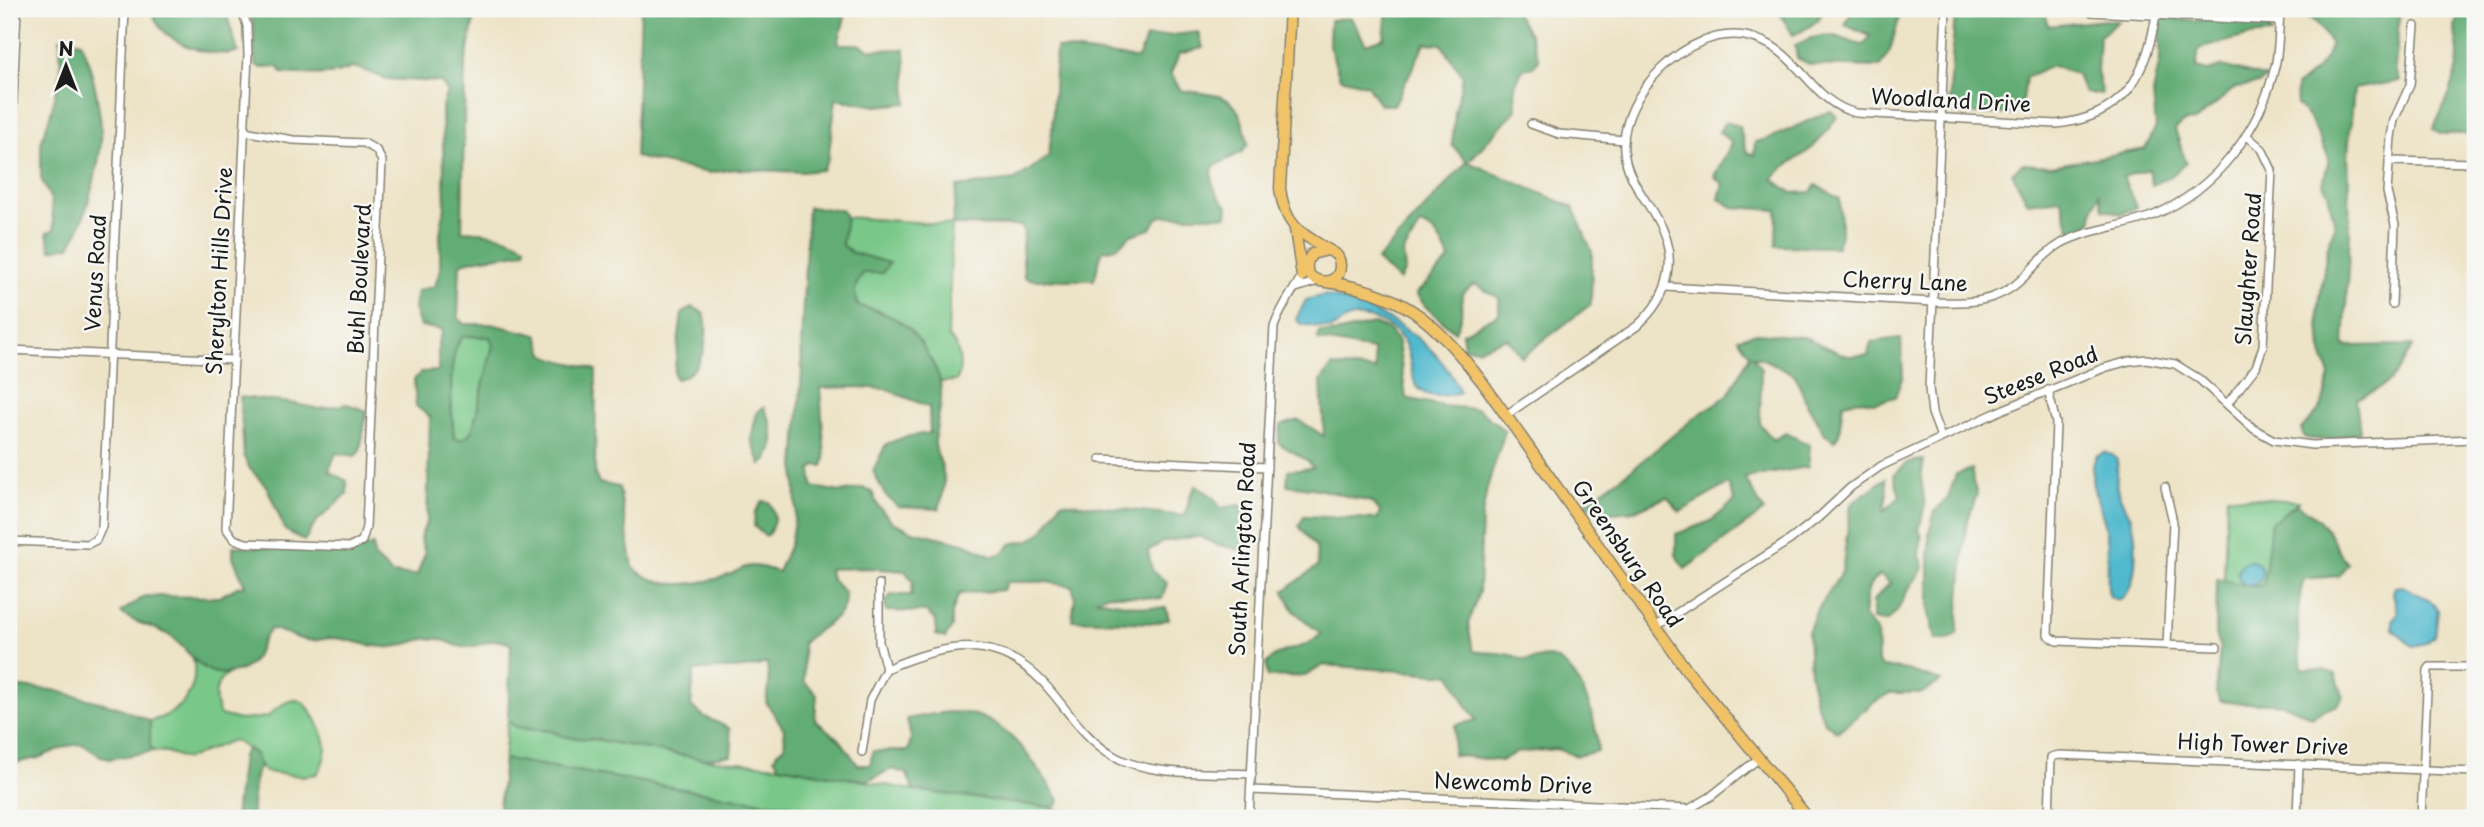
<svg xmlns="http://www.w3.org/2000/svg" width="2484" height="827" font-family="'Playpen Sans',sans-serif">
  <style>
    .green { fill: #79c889; stroke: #4a7252; stroke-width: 2 }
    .forest { fill: #62ac75; stroke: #3f6448; stroke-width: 2; fill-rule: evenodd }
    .water { fill: #51b9ce; stroke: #366a75; stroke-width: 2 }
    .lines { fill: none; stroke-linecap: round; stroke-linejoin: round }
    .minor-casing { stroke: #848071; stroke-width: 10 }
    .major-casing { stroke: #848071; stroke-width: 13 }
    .minor { stroke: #fff; stroke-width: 7 }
    .major { stroke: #f1c369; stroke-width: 10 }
    .labels { text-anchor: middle; stroke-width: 5; stroke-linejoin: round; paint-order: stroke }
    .street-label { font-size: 21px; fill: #1c1c1c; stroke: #f6f6f2 }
  </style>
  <rect width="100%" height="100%" fill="#f6f6f2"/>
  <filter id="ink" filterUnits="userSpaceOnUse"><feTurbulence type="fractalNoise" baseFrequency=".0143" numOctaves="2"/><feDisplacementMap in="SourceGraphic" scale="14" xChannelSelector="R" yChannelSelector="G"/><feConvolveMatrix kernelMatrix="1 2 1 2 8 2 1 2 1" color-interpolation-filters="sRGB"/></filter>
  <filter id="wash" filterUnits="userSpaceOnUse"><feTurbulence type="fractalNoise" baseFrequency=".00686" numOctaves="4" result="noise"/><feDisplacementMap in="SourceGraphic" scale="28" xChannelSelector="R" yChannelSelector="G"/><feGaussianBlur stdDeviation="1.57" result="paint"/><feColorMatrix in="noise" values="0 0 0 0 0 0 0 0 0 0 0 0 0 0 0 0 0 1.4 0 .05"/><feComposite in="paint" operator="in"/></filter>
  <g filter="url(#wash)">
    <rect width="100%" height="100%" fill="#ede3c6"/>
    <g class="green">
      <path d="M846,217L952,225L948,337C960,346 963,367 956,381L940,382L921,343L881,311L858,306C852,292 855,285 863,273H882L841,245Z"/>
      <path d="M463,336L490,337L493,345L473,428L469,435L460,440L454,437C452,416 446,348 463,336Z"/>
      <polygon points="2227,496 2298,501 2288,512 2271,522 2265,583 2257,587 2224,581"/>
      <path d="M193,660L211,671L227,675C213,683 213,701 220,715L240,720L267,717C274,710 290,696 300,701C311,705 326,737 326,748C325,757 322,767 317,774L301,776L265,772L260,766L254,753L233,740L186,759L167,752L154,751L150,746V721C180,714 200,690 193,660Z"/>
      <polygon points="508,720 511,724 525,729 551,731 565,737 593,739 703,759 780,766 913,790 1047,807 1061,811 1062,818 880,818 749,800 504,759"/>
    </g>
    <g class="forest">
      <path d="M152,9H225L238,52C208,59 157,42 152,9Z"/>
      <path d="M249,9H476L465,66L462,231C486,232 505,234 526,246L525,251C504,258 480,255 460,264L458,316L463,324H491L538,335L544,354C561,364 578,362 596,370L595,475L599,483L619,487L633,567C658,592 702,585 731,574C736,572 741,568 746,567C756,564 768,569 778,572L790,544L796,511L795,466L802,371L801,344L808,207L842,210L846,217L842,245L851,252L889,263L882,273H863C855,285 852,292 858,306C894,314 911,323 929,357C933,364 939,373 940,382C944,401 936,422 935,441C934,453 942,461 943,472C946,483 942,498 939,509L898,507L885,495L873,471L886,444L905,437L930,433L929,407L886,389L858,387L820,388L825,459L823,466L816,465L811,470L813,487L841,492L863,488L872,492L878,506L892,522L913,531L964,543L993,556L1003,553L1011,544L1030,540L1043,531L1061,502L1185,516L1190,496L1196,486L1212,496L1221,508L1239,505L1253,510L1250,539L1241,550L1215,544L1198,536L1163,542L1148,551L1152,570L1167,583L1162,599L1109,594L1096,599L1144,607L1166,608L1169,619L1156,623L1072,620L1075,597L1072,586L1045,582H1007L1003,590L959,594L952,613V627L945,638L936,635V621L926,612L886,611L885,603L891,595H911L913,582L905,571L865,568L829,569L831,579L845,593C845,598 845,605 842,610C836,622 813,631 803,643L804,682L817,694L815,720L841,741L858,765H870L873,751H908L911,738L907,719C923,716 939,712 955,712C1005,712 1035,764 1059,800L1057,806L1047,807L913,790L907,774L892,769L869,780L846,778L780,766L774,758L777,752L785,746L784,729L766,702L769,684L767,663C743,672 719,667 694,671L691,706L705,717L729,728L732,743L731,755L703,759L593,739L565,737L551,731L516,727L508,720L511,644C489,634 483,648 465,647C455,647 448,641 439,639C421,636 408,646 392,647C371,649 353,639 333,638C324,638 315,642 306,640C293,638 284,630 270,629C262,638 261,648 255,658C251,665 245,669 238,671C202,683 193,652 170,636C157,627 129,622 121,612L145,596L219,597L239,586H245L233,557V546L351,551L373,545L374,557L392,574L417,575L425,553L420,538L427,521L430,417L416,406L414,380L421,372L438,371V342L443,330L420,326L414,308L417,291L435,286L440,270V234L445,206L442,107L447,91L441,82L387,79L354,67C332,78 306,74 282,73L279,67L262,68L255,65L254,27ZM464,336L490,337L493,345L473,428L469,435L460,440L454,437C451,416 446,348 464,336Z"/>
      <polygon points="641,9 847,9 838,44 859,44 870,50 905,49 907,103 876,106 836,99 828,160 822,170 802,172 734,169 709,173 635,157"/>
      <path d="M1387,9H1517V15L1529,33L1539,59L1533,67L1523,69L1515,85L1516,110L1468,162L1573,207L1592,252L1591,304L1522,357L1507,338L1478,349L1464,348L1462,333L1499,314V298L1474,284L1462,294L1461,317L1455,332L1427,308L1416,294L1449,260C1443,243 1437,232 1421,224L1403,253L1405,270L1399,281L1377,260L1467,162L1452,145L1455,112L1463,76L1441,44L1425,43L1394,105H1380L1367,85L1340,78L1329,45L1330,20L1351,18L1366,44L1384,38Z"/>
      <path d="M1610,9H1655C1640,14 1624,19 1610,9Z"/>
      <path d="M1777,9H1825C1817,23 1808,29 1793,35Z"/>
      <path d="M1850,9H1902L1890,50L1880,67L1811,65L1797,58L1795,45C1807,40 1822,33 1835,36C1845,39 1854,44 1864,45L1870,36L1845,25L1851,12Z"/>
      <polygon points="1955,9 2054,9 2045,9 2048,26 2105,20 2118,21 2099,37 2097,71 2102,94 2085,93 2076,74 2052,66 2026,77 2023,100 2013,114 1968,114 1949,111"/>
      <path d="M2296,9H2400L2395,69L2399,81L2354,89L2348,153L2350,232L2344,346L2413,345C2394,380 2393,384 2356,399L2360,432L2325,440L2305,438L2301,429L2321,408L2330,376L2321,350L2318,310L2327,249L2335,226L2328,193L2323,184L2329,158L2310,119L2297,105L2296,86C2313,74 2325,64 2331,44L2316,22L2296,13Z"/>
      <path d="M2461,9H2475V131L2474,134H2442L2433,129C2445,105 2456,84 2458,57C2459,35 2449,34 2461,9Z"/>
      <polygon points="2160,18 2266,24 2272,34 2247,36 2199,49 2196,68 2208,71 2223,66 2267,78 2259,84 2236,87 2195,121 2184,122 2175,129 2186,163 2170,177 2152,185 2149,169 2123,177 2136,207 2122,214 2103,209 2099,194 2094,207 2091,223 2071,232 2061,199 2028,203 2012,173 2022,164 2051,166 2145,149 2156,127 2153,93 2160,60"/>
      <path d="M1199,32L1203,48L1179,54L1171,73L1180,90C1227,97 1238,92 1248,144L1242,152L1213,167C1210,185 1215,194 1228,207L1227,216H1163L1157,218L1151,229L1131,235L1116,248L1102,251L1094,280H1034L1024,277L1022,245L1024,234L1022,226L952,225L957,187L1015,180L1048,157L1052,131L1056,48L1138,59L1146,38Z"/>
      <path d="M60,38L81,42C92,68 98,97 101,126C104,152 85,224 70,246L51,250L47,233L54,230L51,200L41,178V142L50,116L61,71Z"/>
      <path d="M1831,111L1837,117C1829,128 1820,143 1808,151C1794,162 1784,164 1773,179L1792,193L1811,192L1816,185L1840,199L1841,234L1837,247L1776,246L1777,210L1732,207L1719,198L1723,184L1714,176L1732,143L1719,132L1725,122L1739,126L1747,152L1754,155L1755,142C1783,136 1805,120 1831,111Z"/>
      <path d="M692,307L704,313C711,335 703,374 676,379L674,374L682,314Z"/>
      <path d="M1374,324L1388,329L1398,342L1406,398L1442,406L1478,409L1505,431L1487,488L1482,517L1479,592L1468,624L1473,651C1485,653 1499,652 1511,655C1516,656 1521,660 1526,660C1535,661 1544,655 1553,658C1583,669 1597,723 1598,751L1577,756L1556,749L1515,753L1501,761L1453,755L1455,725L1476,720L1465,703L1451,675L1324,665L1305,676L1267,677L1266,664C1284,644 1303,653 1321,634L1294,611L1284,591L1318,566L1316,547L1299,526L1304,516L1377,519L1380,511L1371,502L1318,489L1287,485L1288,470L1313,468L1308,461L1278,443L1281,425L1299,420L1324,436L1321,381L1332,366L1376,370L1373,350L1318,340L1319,332C1335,336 1356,327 1374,324Z"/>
      <polygon points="1757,333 1804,337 1847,356 1868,355 1871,342 1901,338 1903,376 1895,397 1875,403 1862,400 1843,403 1839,434 1834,441 1824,433 1807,404 1795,375 1768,361 1753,356 1761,369 1760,424 1773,440 1786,433 1810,445 1808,467 1745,478 1764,511 1685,569 1676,555 1676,534 1711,521 1735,501 1728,484 1680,512 1667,497 1634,511 1601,514 1584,504 1631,470 1694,418 1728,395 1750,355 1738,338"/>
      <polygon points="240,397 291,403 320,409 347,404 367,411 360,451 355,456 336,453 329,471 347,481 347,494 317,521 304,541 285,530 267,487 250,469 244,457"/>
      <path d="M764,407C774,427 780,450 761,465L751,439L757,412Z"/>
      <path d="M1924,460L1921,478L1925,505L1919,530L1922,537L1919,554L1924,566C1920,576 1913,581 1908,590C1900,605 1900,610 1886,622L1873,619V601L1890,583L1880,575C1865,583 1866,602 1864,617L1877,631L1878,662L1882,667L1907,670L1941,681L1922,693H1891L1873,703L1837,732L1825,722L1816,704L1810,673L1808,632L1816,612L1842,572L1851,504L1886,478L1887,493L1884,511L1900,497L1894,474L1908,462Z"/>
      <polygon points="1972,469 1973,482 1977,494 1966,526 1957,635 1948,640 1935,640 1929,615 1929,533 1935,511 1948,498 1956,474"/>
      <path d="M762,501L769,502C777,514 775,523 768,535L765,536L754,526L755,513Z"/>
      <path d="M2297,504C2308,512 2320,518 2327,530C2335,542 2337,553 2348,563L2339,576L2304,579C2295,609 2297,638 2302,669L2324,670L2336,674L2343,696L2338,705L2322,711L2312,717C2302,713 2291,705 2281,704C2261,701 2242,705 2220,701L2216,693L2220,648L2216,638L2217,579L2257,587L2264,583L2271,522Z"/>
      <polygon points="9,686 53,690 115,706 150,721 150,746 154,751 109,759 99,755 82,744 67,746 38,758 14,763 9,767"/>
      <polygon points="247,749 254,753 260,766 255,777 251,818 235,818 242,756"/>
      <polygon points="504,759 749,800 880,818 498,818"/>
    </g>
    <g class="water">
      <path d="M1325,295C1379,309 1437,338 1460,392C1449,395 1433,399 1423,392C1401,377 1424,336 1375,320C1353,313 1349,317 1331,329L1301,324L1296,319L1306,300Z"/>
      <path d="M2104,452C2109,454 2116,455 2117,461C2119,469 2115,480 2117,488C2120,500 2126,508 2131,518C2138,536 2139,592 2119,600L2110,597L2108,590C2107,572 2109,553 2107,535C2104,505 2084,488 2096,456Z"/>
      <circle cx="2250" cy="573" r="12"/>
      <polygon points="2402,586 2430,600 2438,611 2435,636 2426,643 2413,646 2393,629 2393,619 2398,613 2393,593 2395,587"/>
    </g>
  </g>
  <g filter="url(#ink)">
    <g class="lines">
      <defs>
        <g id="minor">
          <polyline points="242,9 247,26 248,55 226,528 234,539 246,543 351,547 362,541 366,527 382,161 376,150 364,143 293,140 244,131"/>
          <polyline points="2091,12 2279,21"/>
          <polyline points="1531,124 1559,134 1624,140"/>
          <polyline points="2389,161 2475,163"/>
          <polyline points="9,191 17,9"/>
          <path d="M1666,287L1933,302C1967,303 1997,304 2023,278C2035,266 2046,252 2062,243C2091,228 2125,227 2154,215C2217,189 2262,128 2276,62C2279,44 2279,27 2280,9"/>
          <polyline points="1296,288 1318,281"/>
          <polyline points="2392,304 2395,225 2387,192 2391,137 2394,120 2410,85 2415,26"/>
          <polyline points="9,350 234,360"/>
          <polyline points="2048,390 2056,423 2048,635 2057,641 2217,647"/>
          <polyline points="2227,404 2256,367 2263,346 2272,170 2262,149 2246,135"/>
          <path d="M1506,415L1637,326C1671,295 1680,257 1655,216C1643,195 1626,176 1624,150C1620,94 1688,26 1745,36C1800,46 1807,101 1856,113L2056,124C2125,117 2146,76 2156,15"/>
          <polyline points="1941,437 1932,413 1929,388 1946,9"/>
          <polyline points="1100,459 1267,467"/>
          <polyline points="2165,487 2173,522 2167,645"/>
          <polyline points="9,541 88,544 96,540 102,527 125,9"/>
          <polyline points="879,584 879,642 886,669"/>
          <polyline points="1655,627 1790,540 1818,518 1851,487 1881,466 2004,409 2104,368 2129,361 2146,359 2175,364 2199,379 2254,429 2274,440 2312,445 2475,439"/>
          <path d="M886,669C952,640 1005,633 1054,695C1072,717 1089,742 1114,756C1151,777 1210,772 1252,774"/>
          <polyline points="862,752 870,700 886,669"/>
          <polyline points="1251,790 1689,809 1710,797 1758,759"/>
          <path d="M1249,818L1274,327C1281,306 1294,291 1304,272"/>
          <polyline points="2049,818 2051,757 2059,755 2475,772"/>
          <polyline points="2297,818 2299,764"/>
          <polyline points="2421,818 2428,670 2430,667 2475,667"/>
        </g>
        <g id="major">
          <path d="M1290,9L1280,188C1285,228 1301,233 1332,252C1337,254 1340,259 1340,265C1341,294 1291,281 1312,254L1327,250"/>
          <polyline points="1295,229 1302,276"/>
          <path d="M1326,282C1356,286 1389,295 1414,312C1437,327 1466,361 1483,383L1688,672L1808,818"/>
        </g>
      </defs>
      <use href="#minor" class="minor-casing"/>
      <use href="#major" class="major-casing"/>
      <use href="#minor" class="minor"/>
      <use href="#major" class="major"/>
    </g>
  </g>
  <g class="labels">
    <g class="street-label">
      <text transform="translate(1951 101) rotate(3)" y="7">Woodland Drive</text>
      <text transform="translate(2249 269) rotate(-86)" y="7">Slaughter Road</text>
      <text transform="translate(220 271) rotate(-87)" y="7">Sherylton Hills Drive</text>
      <text transform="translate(96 273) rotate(-87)" y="7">Venus Road</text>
      <text transform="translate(360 279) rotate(-87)" y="7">Buhl Boulevard</text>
      <text transform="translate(1905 282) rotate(2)" y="7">Cherry Lane</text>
      <text transform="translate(2041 376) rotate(-22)" y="7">Steese Road</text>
      <text transform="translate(1243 549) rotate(-87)" y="7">South Arlington Road</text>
      <text transform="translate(1627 554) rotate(55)" y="7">Greensburg Road</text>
      <text transform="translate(2263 745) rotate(2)" y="7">High Tower Drive</text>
      <text transform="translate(1513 784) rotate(2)" y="7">Newcomb Drive</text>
    </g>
  </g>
  <rect width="2484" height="827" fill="none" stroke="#f6f6f2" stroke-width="35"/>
  <g transform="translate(66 66)" stroke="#f6f6f2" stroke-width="5" paint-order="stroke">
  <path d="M0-5L12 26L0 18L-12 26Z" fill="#1c1c1c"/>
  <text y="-10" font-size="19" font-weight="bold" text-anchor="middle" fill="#1c1c1c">N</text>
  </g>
</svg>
